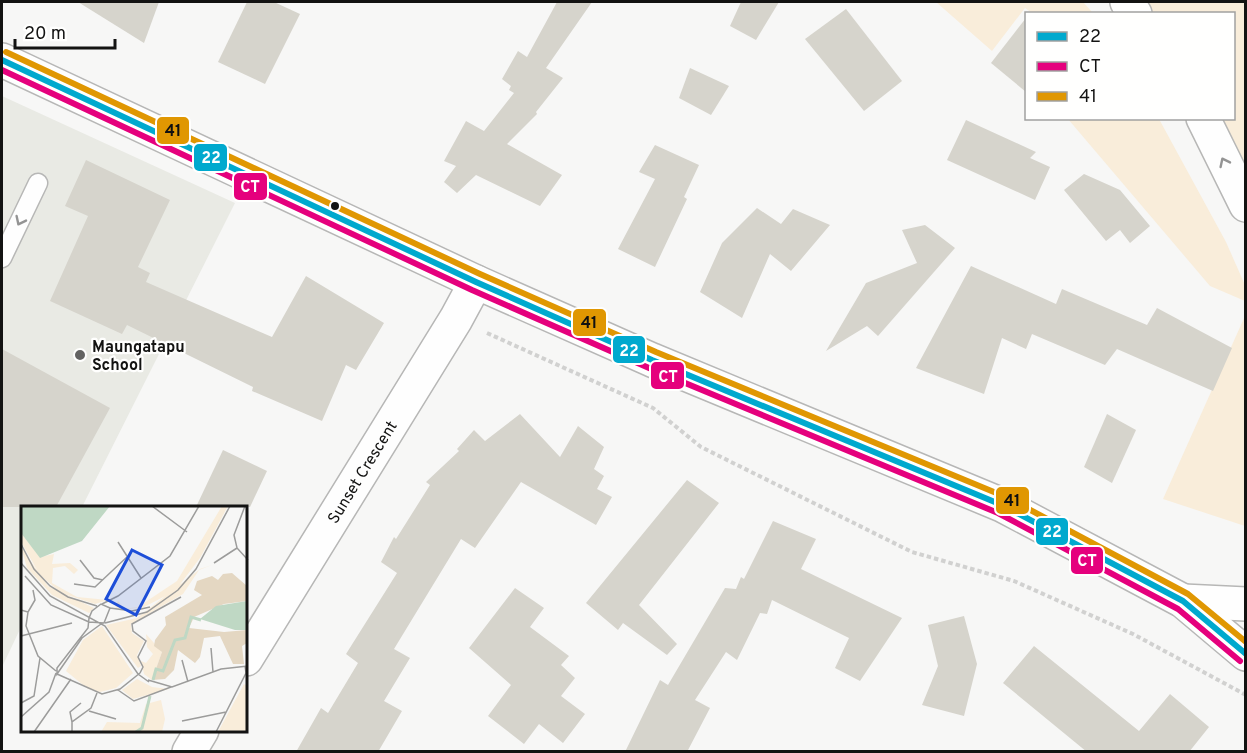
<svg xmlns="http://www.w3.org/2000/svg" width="1247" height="753" font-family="Overpass,sans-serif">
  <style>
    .built { fill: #e9eae4 }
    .green { fill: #f9edda }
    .building { fill: #d6d4cc }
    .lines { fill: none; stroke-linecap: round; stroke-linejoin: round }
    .service-casing { stroke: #b7b7b6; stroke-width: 21 }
    .minor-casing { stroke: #b7b7b6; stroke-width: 36 }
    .tertiary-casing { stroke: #b7b7b6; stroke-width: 36 }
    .trunk-casing { stroke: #b7b7b6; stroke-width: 36 }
    .path { stroke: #d1d1d0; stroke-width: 4; stroke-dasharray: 4.5 3; stroke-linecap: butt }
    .service { stroke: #fefefe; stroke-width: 18 }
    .minor { stroke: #fefefe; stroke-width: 33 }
    .tertiary { stroke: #fefefe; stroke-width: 33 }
    .trunk { stroke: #fefefe; stroke-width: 33 }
    .bus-1-casing { stroke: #fffffe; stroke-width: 10 }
    .bus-2-casing { stroke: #fffffe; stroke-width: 10 }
    .bus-3-casing { stroke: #fffffe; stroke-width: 10 }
    .bus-1 { stroke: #00a9ce; stroke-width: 6 }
    .bus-2 { stroke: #e5007d; stroke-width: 6 }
    .bus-3 { stroke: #e09702; stroke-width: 6 }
    .oneway { stroke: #949494 }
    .bus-dot { fill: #131312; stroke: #fffffe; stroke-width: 2 }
    .poi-dot { fill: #636362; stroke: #fffffe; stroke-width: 2 }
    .labels { text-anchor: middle; stroke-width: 4.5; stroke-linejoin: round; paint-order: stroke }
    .poi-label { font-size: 16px; font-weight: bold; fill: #131312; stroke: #fffffe; text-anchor: start }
    .street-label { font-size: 16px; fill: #131312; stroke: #fffffe }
    .inset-river { fill: none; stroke: #bfd8c4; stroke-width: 3 }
    .inset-road { fill: none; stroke: #9c9c9b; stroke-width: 1.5 }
    .view { fill: #1d4ed8; fill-opacity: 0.15; stroke: #1d4ed8; stroke-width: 3 }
    .inset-edge { fill: none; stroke: #131312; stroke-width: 3 }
    .line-badge { stroke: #fffffe; stroke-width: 2 }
    .badge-label { font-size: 16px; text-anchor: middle; font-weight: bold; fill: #fff }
    .pale-badge-label { font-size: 16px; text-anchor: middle; font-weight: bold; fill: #111 }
  </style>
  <rect width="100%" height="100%" fill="#f7f7f6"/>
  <polygon class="built" points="2,96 235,203 82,507 22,507 22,625 2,667"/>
  <g class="green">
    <polygon points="936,2 1083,2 1093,13 1032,13 1025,8 992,51"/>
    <polygon points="1144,2 1245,2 1245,164 1223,119 1234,118 1234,14 1153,13"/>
    <polygon points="1068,119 1159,119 1226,242 1245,285 1245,301 1210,286"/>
    <polygon points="1245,316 1245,526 1163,499"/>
  </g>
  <g class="building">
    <polygon points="78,2 159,2 144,43"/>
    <polygon points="247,2 274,2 300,14 265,84 218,62"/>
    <polygon points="557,2 592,2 546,68 563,78 536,112 537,114 507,144 562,175 540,206 476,175 457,193 444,182 456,166 444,161 466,121 484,131 514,93 509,90 511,86 502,79 518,51 527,57"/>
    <polygon points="741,2 779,2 756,40 730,26"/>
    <polygon points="846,9 902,81 864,111 805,39"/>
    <polygon points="1026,18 1026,92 991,63"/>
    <polygon points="690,68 729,86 711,115 679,98"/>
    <polygon points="966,120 1036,152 1030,158 1050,167 1035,200 947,160"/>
    <polygon points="655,145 699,165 684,197 687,199 655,267 618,249 655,179 639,172"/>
    <polygon points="86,160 170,200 138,267 150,273 146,282 272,337 306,276 384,323 356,370 346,365 322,421 252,391 253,387 127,325 122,334 50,301 88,216 65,206"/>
    <polygon points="1084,174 1120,190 1150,226 1130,243 1120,230 1106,241 1064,190"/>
    <polygon points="757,208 781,224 793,209 830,225 791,271 770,254 742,318 700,292 722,243"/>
    <polygon points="925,225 955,248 878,336 867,326 826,351 866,283 917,263 902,230"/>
    <polygon points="971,266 1056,304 1062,289 1147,325 1157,308 1232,348 1213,391 1117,349 1105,365 1032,334 1026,349 1002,338 984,394 916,368"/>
    <polygon points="2,349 110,408 56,507 2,507"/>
    <polygon points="520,414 560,457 578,426 604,447 594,469 604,476 597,489 612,497 596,525 521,482 475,548 461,539 394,649 410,658 384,701 402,711 378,752 296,752 321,708 328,713 358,663 346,654 397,573 381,562 394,537 396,539 430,485 426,482 459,451 457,449 474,430 485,441"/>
    <polygon points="1107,414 1136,430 1112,483 1084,467"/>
    <polygon points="223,450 267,471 250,507 196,507"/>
    <polygon points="687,480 719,503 639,605 677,644 667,655 623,623 618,630 586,603"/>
    <polygon points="773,521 816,539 801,569 902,618 860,681 835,668 849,638 772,600 767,614 760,613 737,660 726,652 695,700 710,708 687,752 625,752 660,680 668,685 725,588 736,589 741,577 744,579"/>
    <polygon points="515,588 544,608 530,627 569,656 561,665 575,678 561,696 585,714 563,743 539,724 524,744 488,716 511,685 469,648"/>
    <polygon points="964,616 977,664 964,716 922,705 938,666 928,625"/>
    <polygon points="1034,646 1139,731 1170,694 1209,727 1189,752 1087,752 1003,683"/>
  </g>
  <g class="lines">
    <defs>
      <polyline id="service" points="2,258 38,183"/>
      <g id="minor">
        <path id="s1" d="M246,659L456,319L476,282"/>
        <polyline points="189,752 202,730"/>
      </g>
      <g id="tertiary">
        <polyline points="2,60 476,282 652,360 1002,505 1183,601 1246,654"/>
        <polyline points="1183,601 1246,604"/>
      </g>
      <g id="trunk">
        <polyline points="1127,2 1135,14"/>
        <polyline points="1203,118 1246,205"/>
      </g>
    </defs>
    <use href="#service" class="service-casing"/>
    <use href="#minor" class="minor-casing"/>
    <use href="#tertiary" class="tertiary-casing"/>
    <use href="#trunk" class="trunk-casing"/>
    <polyline class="path" points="487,333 653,408 701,447 912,552 1014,581 1133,634 1246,695"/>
    <use href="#service" class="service"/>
    <use href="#minor" class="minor"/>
    <use href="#tertiary" class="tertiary"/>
    <use href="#trunk" class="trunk"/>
    <defs>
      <polyline id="bus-1" points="2,60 476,282 652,360 1002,505 1183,601 1246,654"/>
      <polyline id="bus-2" points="2,70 472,290 649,368 998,513 1178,609 1240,661"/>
      <polyline id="bus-3" points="6,52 480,274 656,352 1006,497 1188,594 1246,642"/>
    </defs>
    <use href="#bus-1" class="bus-1-casing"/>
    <use href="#bus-2" class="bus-2-casing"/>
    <use href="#bus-3" class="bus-3-casing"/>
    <use href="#bus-1" class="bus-1"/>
    <use href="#bus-2" class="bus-2"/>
    <use href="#bus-3" class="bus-3"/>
  </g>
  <defs><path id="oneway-chevron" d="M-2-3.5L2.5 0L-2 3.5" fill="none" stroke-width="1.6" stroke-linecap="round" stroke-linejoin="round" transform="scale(1.5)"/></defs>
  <g class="oneway">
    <use href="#oneway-chevron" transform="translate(1224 162) rotate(-116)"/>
    <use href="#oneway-chevron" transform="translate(20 221) rotate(116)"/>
  </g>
  <circle class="bus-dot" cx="335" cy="206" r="5"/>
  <circle class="poi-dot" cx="80" cy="355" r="6"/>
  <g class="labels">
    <g class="poi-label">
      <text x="92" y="352">Maungatapu<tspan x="92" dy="18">School</tspan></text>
    </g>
    <g class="street-label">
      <text dy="6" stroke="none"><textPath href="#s1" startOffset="220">Sunset Crescent</textPath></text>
    </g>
  </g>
  <g transform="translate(21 506)">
    <rect width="226" height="226" fill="#f7f7f6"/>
    <path d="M201,0H207L179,52L154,85L123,101L106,103L94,102L97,95L103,103L117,101L156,75ZM0,27L19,51L33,48L31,58L49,57L57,64L53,68L44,60L32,62L31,77L56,91L87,94L74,98L40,87L19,69L0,36ZM0,41L27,80L73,102L68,107L31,89L6,62ZM191,59L178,64L162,88L110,118L111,127L123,135L116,149L120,160L117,162L85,119L116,112L179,63ZM81,120L112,167L95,182L79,186L67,183L45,165L62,134ZM125,128L141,146L131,174L123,168L120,155L125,157L132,148L126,141ZM116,173L131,181L148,183L112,193L101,184ZM223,178L226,180V226H197ZM140,194L144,213L141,226H80L86,216L119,217L125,198Z" fill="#f9edda"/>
    <path d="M211,67L226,80V95L203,98L173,111L168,122L203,126L226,124V137L221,140L223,158H212L199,130L183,132L179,151L174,157L157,144L153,164L144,173L131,174L141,146L133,140L134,134L145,119L144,111L181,89L173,84L176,75L191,70L197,74L202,68Z" fill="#e4d7c2"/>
    <path d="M0,0H89L61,35L19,52L0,27ZM226,95V124H214L179,113L195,100Z" fill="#bfd8c4"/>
    <path class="inset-river" d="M132,174L135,163L142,165L154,134L164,132L170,111L180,114M115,226L121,222L129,190"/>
    <path class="inset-road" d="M131,0L166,26M224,0L213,29L216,42L227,54M97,36L120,72M0,38L13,63L29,80L47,91L76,100M59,54L73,72L82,74M0,57L29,90L84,120L117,168L128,176M193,57L216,42M4,70L30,99L68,116M53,78L74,81L107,50M81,98L97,90L149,50L178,0M89,102L111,105L129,101M0,104L7,106L5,120L17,150L35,165M7,106L14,94L12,84M68,116L83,117L89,102L80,98L71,105L68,112L67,122L36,162V168L61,132L80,118M84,117L126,106L157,84L175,63L209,0M0,130L51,117M190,142L192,166M161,154L167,176M119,167L122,161L117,151L125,135L112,125L111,118L160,91M36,168L81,188L99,183L119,167M127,174L151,181L200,163L227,160M97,184L113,195L150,181M0,197L13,190L19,152M68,205L95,213M0,211L28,186L35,167M161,215L205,206M51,216L49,206L60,197M13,226L50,173M51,226V216L70,202L76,187M195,226L225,167L224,160"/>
    <path class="view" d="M111,44L141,59L115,109L85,93Z"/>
    <rect width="226" height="226" class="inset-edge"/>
  </g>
  <g class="line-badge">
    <rect x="156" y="116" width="34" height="29" rx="6" fill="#e09702"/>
    <rect x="193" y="143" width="35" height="29" rx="6" fill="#00a9ce"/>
    <rect x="233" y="172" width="35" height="29" rx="6" fill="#e5007d"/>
    <rect x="572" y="308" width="35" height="29" rx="6" fill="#e09702"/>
    <rect x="612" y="335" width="34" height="29" rx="6" fill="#00a9ce"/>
    <rect x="650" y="361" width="35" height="29" rx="6" fill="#e5007d"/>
    <rect x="995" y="486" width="35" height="29" rx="6" fill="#e09702"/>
    <rect x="1035" y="517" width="34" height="29" rx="6" fill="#00a9ce"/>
    <rect x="1070" y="546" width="34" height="29" rx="6" fill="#e5007d"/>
  </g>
  <g class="badge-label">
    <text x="211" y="163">22</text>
    <text x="250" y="192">CT</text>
    <text x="629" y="356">22</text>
    <text x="668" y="382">CT</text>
    <text x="1052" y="537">22</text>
    <text x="1087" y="566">CT</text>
  </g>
  <g class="pale-badge-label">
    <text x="173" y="136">41</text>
    <text x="589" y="328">41</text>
    <text x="1012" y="506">41</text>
  </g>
  <rect width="1247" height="753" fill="none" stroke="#131312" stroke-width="6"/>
  <rect x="1025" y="12" width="210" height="108" fill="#fffffe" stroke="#a1a1a0" stroke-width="1.5"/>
  <rect x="1037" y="32" width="30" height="9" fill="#00a9ce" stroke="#a1a1a0" stroke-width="1.5"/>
  <text x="1079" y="42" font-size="18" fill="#131312">22</text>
  <rect x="1037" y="62" width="30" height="9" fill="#e5007d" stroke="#a1a1a0" stroke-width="1.5"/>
  <text x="1079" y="72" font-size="18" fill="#131312">CT</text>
  <rect x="1037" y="92" width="30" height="9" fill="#e09702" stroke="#a1a1a0" stroke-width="1.5"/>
  <text x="1079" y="102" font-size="18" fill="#131312">41</text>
  <path d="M15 39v9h100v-9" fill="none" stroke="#131312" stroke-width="3"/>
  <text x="24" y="39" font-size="18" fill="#131312" stroke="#fffffe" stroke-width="4.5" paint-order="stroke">20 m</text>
</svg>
